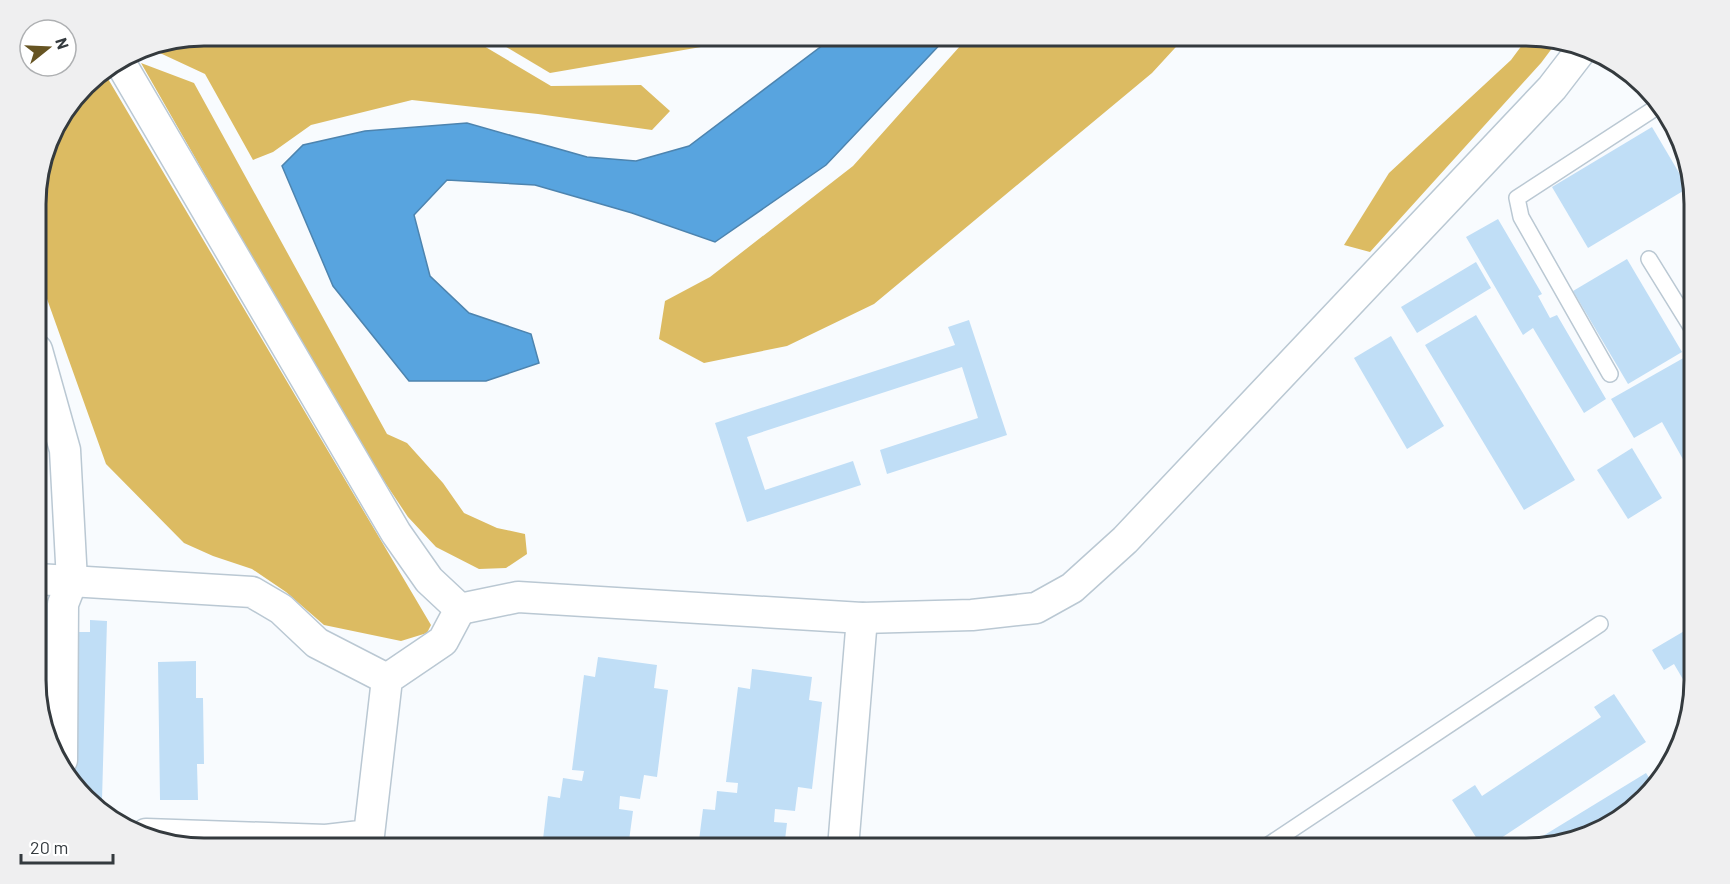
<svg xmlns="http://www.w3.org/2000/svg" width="1730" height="884" font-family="Barlow,sans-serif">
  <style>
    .forest { fill: #dcbb62 }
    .water { fill: #58a4df; stroke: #4d84af; stroke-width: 1.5 }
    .building { fill: #c0def6 }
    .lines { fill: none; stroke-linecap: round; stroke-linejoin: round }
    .service-casing { stroke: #bac8d3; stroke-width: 18 }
    .minor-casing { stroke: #bac8d3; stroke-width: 33 }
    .service { stroke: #fff; stroke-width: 15 }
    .minor { stroke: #fff; stroke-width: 30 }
    .rim { fill: none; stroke: #343a3e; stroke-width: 3 }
  </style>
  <rect width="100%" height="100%" fill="#f8fbfe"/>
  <g class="forest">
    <polygon points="205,36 467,36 551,86 641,85 670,111 652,130 538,114 412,100 311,125 273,152 253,160 205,74 147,47"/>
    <polygon points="488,36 739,36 730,42 550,73"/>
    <polygon points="969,36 1186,36 1152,73 874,304 787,346 704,363 659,339 665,301 710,277 853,166"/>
    <polygon points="1528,37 1556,43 1541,63 1370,252 1344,245 1389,173 1511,60"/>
    <polygon points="141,63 194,83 387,434 407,443 443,483 464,513 497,528 525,534 527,554 506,568 479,569 436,547 408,517 356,439"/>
    <polygon points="104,72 431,625 427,633 401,641 324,625 286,592 252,569 213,556 184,543 106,464 37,271 36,193 53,130 93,78"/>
  </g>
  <polygon class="water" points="835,36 948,36 826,165 715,242 632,213 535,185 447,180 414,215 430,276 469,313 531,334 539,363 486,381 409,381 333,286 282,166 303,145 365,131 467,123 587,157 636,161 689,146"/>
  <g class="building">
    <polygon points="1652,127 1688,188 1588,248 1552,187"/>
    <polygon points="1498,219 1542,294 1538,296 1550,318 1557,315 1606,399 1584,413 1533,328 1523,335 1466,237"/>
    <polygon points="1627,259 1682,352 1628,384 1573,291"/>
    <polygon points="1476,262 1491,288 1417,333 1401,307"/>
    <polygon points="1476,315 1575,480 1524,510 1425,345"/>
    <polygon points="969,320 1007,435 887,474 880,450 978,418 962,367 747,437 765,490 853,461 861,485 747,522 715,423 955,345 948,327"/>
    <polygon points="1391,336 1444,426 1407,449 1354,358"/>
    <polygon points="1687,356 1693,366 1693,467 1689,470 1662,422 1634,438 1611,399"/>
    <polygon points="1632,448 1662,498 1628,519 1597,470"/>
    <polygon points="90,620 107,621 102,800 93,800 73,784 77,632 90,632"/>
    <polygon points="1686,630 1694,644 1694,680 1691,693 1674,664 1664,670 1652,650"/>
    <polygon points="598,657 657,665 654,688 668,690 657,777 644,775 640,799 620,796 619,809 633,811 628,848 542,848 548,796 560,798 563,778 582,781 584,771 572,770 584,675 595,677"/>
    <polygon points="196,661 196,698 203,698 204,764 197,764 198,800 160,800 158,662"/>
    <polygon points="37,665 45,665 45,720 37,702"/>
    <polygon points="752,669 812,677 809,700 822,702 812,789 798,787 795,811 775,809 774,822 787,823 784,848 698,848 703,809 715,810 717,791 737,793 738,783 726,782 738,687 750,689"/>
    <polygon points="1614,694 1646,742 1486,848 1483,848 1452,800 1475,785 1482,796 1601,717 1594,707"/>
    <polygon points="1646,773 1652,782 1619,819 1536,848 1523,848"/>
  </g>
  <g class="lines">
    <defs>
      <g id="service">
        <polyline points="1649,259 1693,330"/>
        <polyline points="1610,374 1521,217 1517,198 1660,105"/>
        <polyline points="1264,848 1600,624"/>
      </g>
      <g id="minor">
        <polyline points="120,62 396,533 429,580 460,609 443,641 387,679 369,835 326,840 146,834"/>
        <polyline points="37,350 65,450 72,581 63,604 62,760"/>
        <polyline points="37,579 252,592 281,609 317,643 387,679"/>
        <polyline points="460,609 518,597 862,618 972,615 1036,608 1072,588 1125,540 1552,88 1582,49"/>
        <polyline points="843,848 862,618"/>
      </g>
    </defs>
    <use href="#service" class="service-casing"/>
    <use href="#minor" class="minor-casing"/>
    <use href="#service" class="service"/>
    <use href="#minor" class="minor"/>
  </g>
  <path d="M0 0H1730V884H0ZM204 46H1526A158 158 0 0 1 1684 204V680A158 158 0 0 1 1526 838H204A158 158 0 0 1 46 680V204A158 158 0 0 1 204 46Z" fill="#efeff0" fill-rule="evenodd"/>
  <path class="rim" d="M204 46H1526A158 158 0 0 1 1684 204V680A158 158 0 0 1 1526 838H204A158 158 0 0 1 46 680V204A158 158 0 0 1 204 46Z"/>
  <g transform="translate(48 48) rotate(72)"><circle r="28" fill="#ffffff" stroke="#aeb0b2" stroke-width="1.5"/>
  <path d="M0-4.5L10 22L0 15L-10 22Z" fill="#665422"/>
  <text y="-9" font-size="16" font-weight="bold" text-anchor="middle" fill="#343a3e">N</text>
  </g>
  <path d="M21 854v9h92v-9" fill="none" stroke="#343a3e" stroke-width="3"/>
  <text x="30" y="854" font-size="18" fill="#343a3e" stroke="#ffffff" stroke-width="4.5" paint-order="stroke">20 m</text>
</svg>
